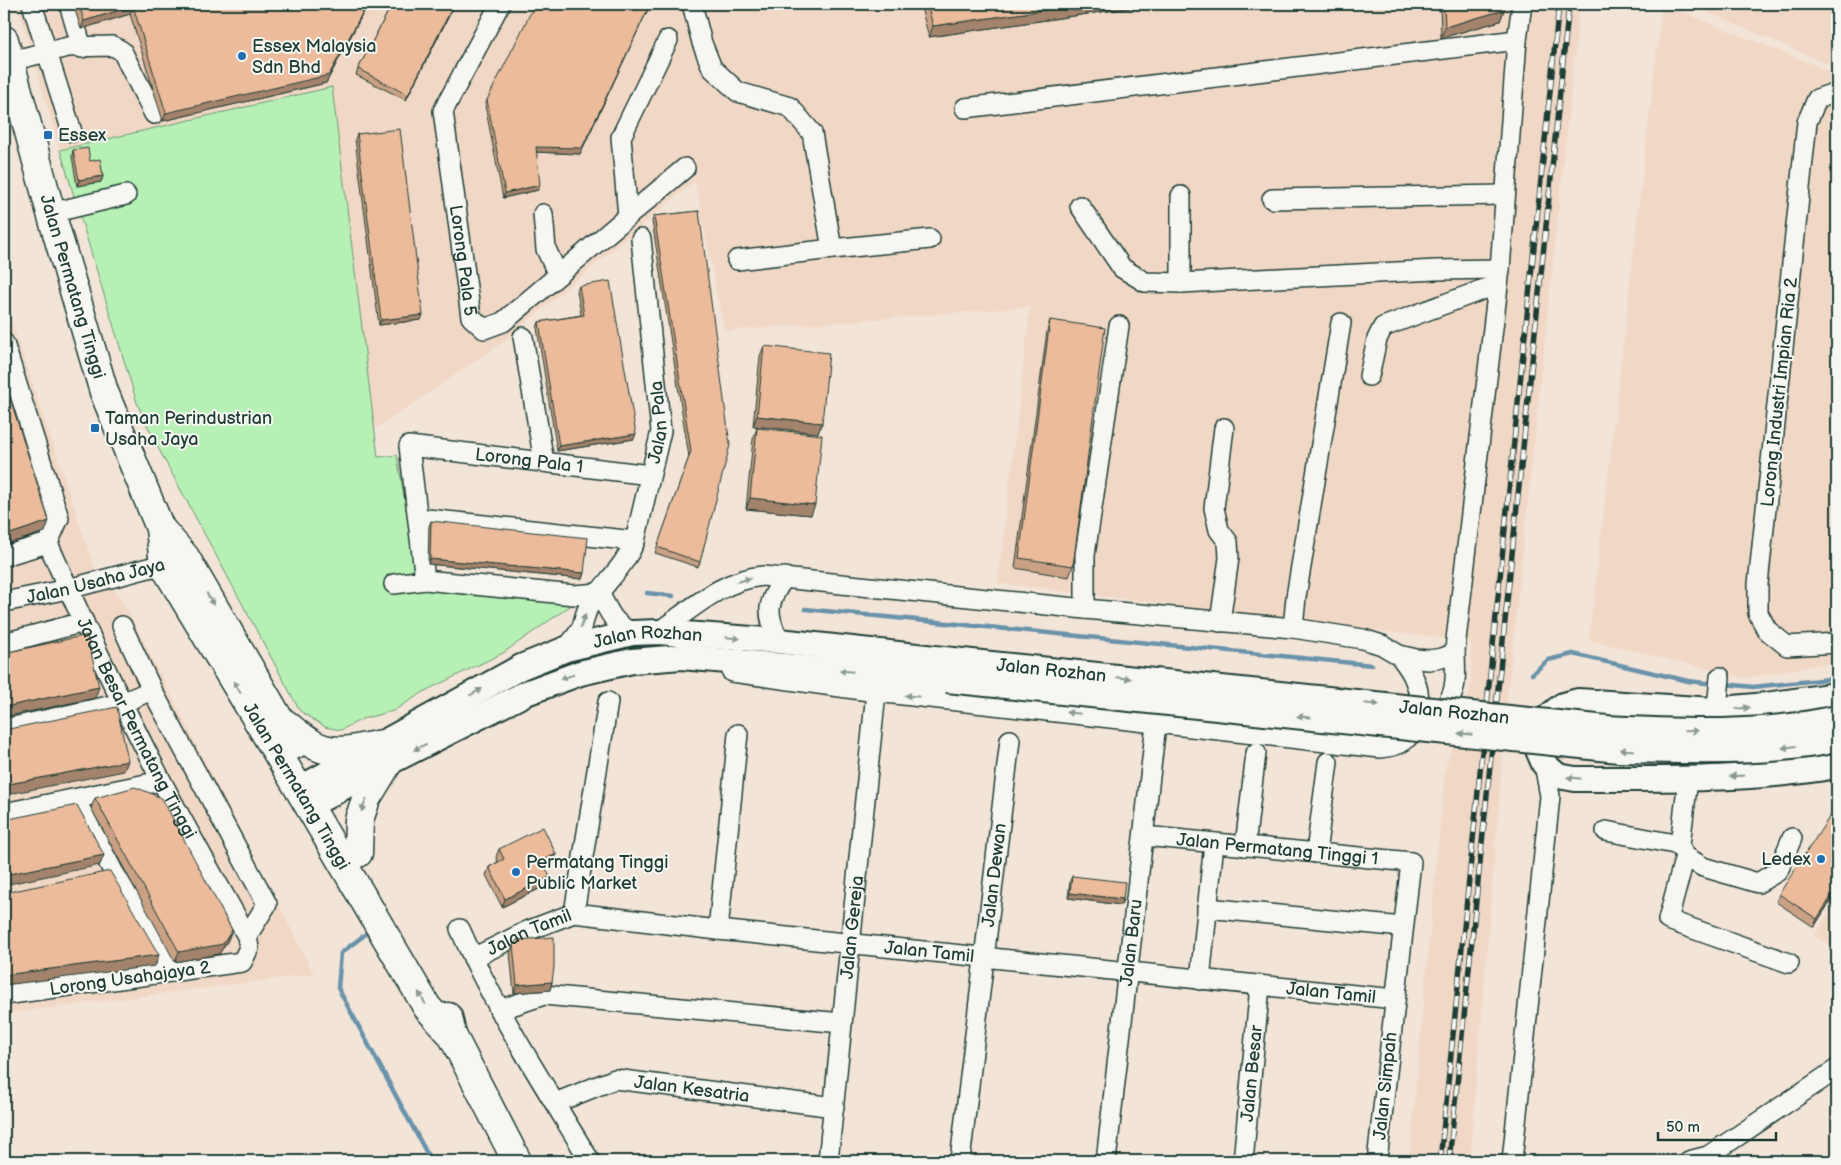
<svg xmlns="http://www.w3.org/2000/svg" width="1841" height="1165" font-family="'Balsamiq Sans',sans-serif">
  <style>
    .built { fill: #f1d8c6 }
    .green { fill: #b6f0b4; stroke: #6a9674 }
    .lines { fill: none; stroke-linecap: round; stroke-linejoin: round }
    .stream { stroke: #6993aa; stroke-width: 4.5 }
    .minor-casing { stroke: #1f3d34; stroke-width: 22 }
    .major-casing { stroke: #1f3d34; stroke-width: 28 }
    .highway-casing { stroke: #1f3d34; stroke-width: 31 }
    .minor { stroke: #f6f6f2; stroke-width: 19 }
    .major { stroke: #f6f6f2; stroke-width: 24 }
    .highway { stroke: #f6f6f2; stroke-width: 28 }
    .rail-casing { stroke: #1f3d34; stroke-width: 5.5 }
    .rail { stroke: #f6f6f2; stroke-width: 4; stroke-dasharray: 11; stroke-linecap: butt }
    .major-bridge-casing { stroke: #1f3d34; stroke-width: 28; stroke-linecap: butt }
    .major-bridge { stroke: #f6f6f2; stroke-width: 24 }
    .wall { fill: #caa185; stroke: #1f3d34 }
    .shaded-wall { fill: #a4836c; stroke: #1f3d34 }
    .building { fill: #ebbb9b; stroke: #1f3d34 }
    .oneway { fill: #8a9a93 }
    .poi-dot { fill: #1f6fb2; stroke: #f6f6f2; stroke-width: 2 }
    .labels { text-anchor: middle; stroke-width: 4; stroke-linejoin: round; paint-order: stroke }
    .poi-label { font-size: 18px; fill: #1f3d34; stroke: #f6f6f2; text-anchor: start }
    .street-label { font-size: 18px; fill: #1f3d34; stroke: #f6f6f2 }
  </style>
  <rect width="100%" height="100%" fill="#f3e4d8"/>
  <filter id="ink" filterUnits="userSpaceOnUse"><feTurbulence type="fractalNoise" baseFrequency=".02" numOctaves="2"/><feDisplacementMap in="SourceGraphic" scale="10" xChannelSelector="R" yChannelSelector="G"/><feConvolveMatrix kernelMatrix="1 2 1 2 8 2 1 2 1" color-interpolation-filters="sRGB"/></filter>
  <g filter="url(#ink)">
    <g class="built">
      <polygon points="17,4 1580,4 1507,702 1470,1161 1409,1161 1445,769 1471,687 1471,642 998,583 1030,307 724,331 695,181 502,343 374,430 332,87 60,150"/>
      <polygon points="1662,4 1837,74 1837,662 1745,678 1589,640"/>
      <polygon points="1688,4 1837,4 1837,68"/>
      <polygon points="4,299 95,569 123,601 314,974 4,1014"/>
      <polygon points="1837,900 1837,951 1835,947 1814,936"/>
    </g>
    <polygon class="green" points="332,87 378,457 397,455 420,588 573,604 503,653 427,690 393,711 362,719 341,730 325,727 300,711 156,444 137,403 60,150"/>
    <g class="lines">
      <g class="stream">
        <polyline points="647,593 673,596"/>
        <polyline points="805,609 1372,665"/>
        <polyline points="1532,674 1548,660 1573,654 1688,681 1714,684"/>
        <polyline points="1725,684 1753,687 1830,679"/>
        <polyline points="367,933 341,953 338,988 431,1161"/>
      </g>
      <defs>
        <g id="minor">
          <polyline points="32,4 72,132"/>
          <polyline points="69,4 82,48"/>
          <path id="s1" d="M500,4L443,111L471,317L484,329L503,322L685,168"/>
          <polyline points="692,4 702,43 712,68 738,92 790,107 812,133 832,249 930,239"/>
          <polyline points="4,66 10,61 68,47 113,46 122,51 154,114"/>
          <polyline points="1837,95 1828,95 1817,99 1807,122 1758,584 1758,613 1767,630 1787,646 1837,643"/>
          <polyline points="965,108 1517,40"/>
          <polyline points="1181,196 1181,283"/>
          <polyline points="1272,199 1505,195"/>
          <polyline points="1080,206 1122,268 1145,282 1181,283 1436,270 1500,269"/>
          <polyline points="51,213 126,195"/>
          <polyline points="543,214 546,249 558,275"/>
          <polyline points="628,216 621,137 668,40"/>
          <polyline points="737,260 832,249"/>
          <polyline points="523,337 544,462"/>
          <path id="s2" d="M4,343L59,518L48,543C83,623 121,702 161,780C188,832 218,884 247,936L249,948L242,962L4,995"/>
          <polyline points="1369,376 1377,339 1383,327 1498,284"/>
          <polyline points="418,518 635,541"/>
          <polyline points="4,556 48,543"/>
          <path id="s3" d="M425,580L409,446L650,475"/>
          <polyline points="394,584 425,580 574,595 599,593"/>
          <path d="M599,593C611,614 610,620 632,633"/>
          <path id="s4" d="M4,602L68,589L175,561"/>
          <polyline points="1085,609 1085,555 1119,326"/>
          <polyline points="1220,622 1229,558 1228,542 1219,530 1214,508 1224,428"/>
          <polyline points="122,626 152,690 267,904 247,936"/>
          <polyline points="1293,628 1296,597 1341,323"/>
          <path d="M658,632C692,609 721,580 763,576L1085,609L1293,628L1363,639L1382,645L1399,655L1416,659L1429,660L1442,658L1455,653"/>
          <path d="M779,641C766,613 766,603 785,577"/>
          <polyline points="4,643 84,622"/>
          <path id="s5" d="M566,649C571,642 578,635 582,627C584,621 585,614 588,608C603,584 624,568 635,541L661,431L641,239"/>
          <path d="M732,672L876,692L1380,748C1388,747 1398,746 1405,740C1420,727 1422,698 1415,681C1412,671 1405,663 1399,655"/>
          <polyline points="1713,710 1718,698 1720,677"/>
          <path d="M1431,717C1458,701 1456,682 1455,654C1455,644 1457,633 1458,623L1500,269L1517,40L1522,4"/>
          <polyline points="4,729 122,703 152,690"/>
          <polyline points="1688,779 1680,845 1685,856 1703,867 1758,883 1778,871 1792,838"/>
          <polyline points="75,799 113,871 173,972"/>
          <polyline points="4,813 161,781"/>
          <polyline points="1606,831 1680,845"/>
          <path id="s6" d="M1144,836L1411,862L1377,1161"/>
          <polyline points="1245,846 1256,753"/>
          <polyline points="1316,853 1328,762"/>
          <polyline points="1685,856 1668,920 1789,963"/>
          <polyline points="1207,908 1403,927"/>
          <polyline points="574,913 608,702"/>
          <path d="M460,929C495,1010 544,1085 590,1161"/>
          <polyline points="718,930 738,734"/>
          <path id="s7" d="M473,958L527,931L574,913L718,930L1395,999"/>
          <polyline points="1200,980 1214,843"/>
          <polyline points="499,1010 544,995 842,1023"/>
          <path id="s8" d="M555,1103L615,1079L834,1107"/>
          <path id="s9" d="M828,1161L876,692"/>
          <path id="s10" d="M960,1161L1010,740"/>
          <path id="s11" d="M1106,1161L1156,724"/>
          <path id="s12" d="M1243,1161L1260,986"/>
          <polyline points="1512,1161 1550,796 1544,764"/>
          <polyline points="1689,1161 1708,1156 1837,1069"/>
        </g>
        <g id="major">
          <path d="M1837,695L1766,705L1713,710L1578,701L1563,705L1549,716L1542,725L1538,750L1544,764L1558,776L1575,779C1663,779 1751,781 1837,766"/>
          <path id="s13" d="M299,789L521,667L566,649L632,633L658,632L779,641L953,660"/>
          <polyline points="309,806 388,763 526,693 580,673 632,661 681,657 947,680"/>
        </g>
        <g id="highway">
          <path id="s14" d="M4,40L51,213L104,392L160,528L164,565L299,789L427,1007L452,1035"/>
          <polyline points="160,528 185,557 294,745"/>
          <path d="M284,723C296,732 309,745 324,749C343,754 364,747 382,744"/>
          <polyline points="358,853 359,820 366,799 388,763"/>
          <polyline points="448,1017 452,1035 517,1161"/>
        </g>
      </defs>
      <use href="#minor" class="minor-casing"/>
      <use href="#major" class="major-casing"/>
      <use href="#highway" class="highway-casing"/>
      <use href="#minor" class="minor"/>
      <use href="#major" class="major"/>
      <use href="#highway" class="highway"/>
      <defs>
        <g id="rail">
          <polyline points="1440,1161 1559,4"/>
          <polyline points="1449,1161 1569,4"/>
        </g>
      </defs>
      <use href="#rail" class="rail-casing"/>
      <use href="#rail" class="rail"/>
      <defs>
        <g id="major-bridge">
          <path id="s15" d="M953,660L1607,728C1684,732 1762,735 1837,718"/>
          <path d="M947,680L1619,750C1692,751 1765,755 1837,740"/>
        </g>
      </defs>
      <use href="#major-bridge" class="major-bridge-casing"/>
      <use href="#major-bridge" class="major-bridge"/>
    </g>
    <g class="wall">
      <polygon points="73,4 368,4 326,83 163,121 130,14 81,29"/>
      <polygon points="392,4 455,4 406,100 356,75 358,69"/>
      <polygon points="920,4 1156,4 929,37"/>
      <polygon points="1440,4 1504,4 1504,10 1500,21 1441,38"/>
      <polygon points="648,9 580,154 536,152 538,190 503,198 485,105 487,100"/>
      <polygon points="357,134 421,320 379,325 355,139"/>
      <polygon points="73,150 90,161 103,176 101,182 77,186 72,156"/>
      <polygon points="699,211 700,562 698,567 655,553 689,457 652,221 654,216"/>
      <polygon points="579,286 634,439 557,451 537,328 539,322 581,315 577,291"/>
      <polygon points="1050,320 1073,566 1069,577 1015,568 1047,331"/>
      <polygon points="764,346 822,423 818,433 753,426 760,356"/>
      <polygon points="757,428 811,515 746,509 753,439"/>
      <polygon points="431,521 584,573 582,579 428,564 429,526"/>
      <polygon points="95,798 228,940 219,954 175,962 91,808"/>
      <polygon points="1837,816 1837,891 1814,927 1776,902 1779,894"/>
      <polygon points="499,849 556,854 553,862 544,866 547,885 502,907 486,875 489,867 498,862 496,857"/>
      <polygon points="1072,876 1123,899 1121,905 1068,898 1070,881"/>
      <polygon points="513,945 552,982 550,990 514,993 510,953"/>
    </g>
    <g class="shaded-wall">
      <polygon points="367,4 368,4 326,83 163,121 166,113"/>
      <polygon points="454,4 455,4 406,100 408,95"/>
      <polygon points="1087,4 1156,4 929,37 933,26"/>
      <polygon points="133,6 130,14 81,29 84,21"/>
      <polygon points="648,9 580,154 534,152 536,147"/>
      <polygon points="1504,10 1500,21 1441,38 1445,27"/>
      <polygon points="103,176 101,182 77,186 79,180"/>
      <polygon points="540,185 538,190 503,198 505,193"/>
      <polygon points="423,315 421,320 379,325 381,320"/>
      <polygon points="757,416 822,423 818,433 753,426"/>
      <polygon points="636,434 634,439 557,451 559,446"/>
      <polygon points="750,498 815,505 811,515 746,509"/>
      <polygon points="49,521 45,532 4,545 4,536"/>
      <polygon points="430,559 584,573 582,579 428,564"/>
      <polygon points="99,687 95,698 4,717 4,707"/>
      <polygon points="128,761 124,771 4,795 4,785"/>
      <polygon points="556,854 553,862 539,869 542,861"/>
      <polygon points="104,855 100,865 4,885 4,875"/>
      <polygon points="550,877 547,885 502,907 505,899"/>
      <polygon points="1837,888 1837,891 1814,927 1817,919"/>
      <polygon points="1070,893 1123,899 1121,905 1068,898"/>
      <polygon points="232,930 228,940 219,954 175,962 179,952"/>
      <polygon points="159,955 155,966 4,985 4,975"/>
      <polygon points="552,982 550,990 514,993 517,985"/>
    </g>
    <g class="building">
      <polygon points="79,4 367,4 329,75 166,113 133,6 84,21"/>
      <polygon points="392,4 454,4 408,95 358,69"/>
      <polygon points="535,4 639,4 648,9 582,148 536,147 540,185 505,193 487,100"/>
      <polygon points="927,4 1087,4 933,26"/>
      <polygon points="1444,4 1504,4 1504,10 1445,27"/>
      <polygon points="400,129 423,315 381,320 357,134"/>
      <polygon points="88,148 90,161 100,159 103,176 79,180 73,150"/>
      <polygon points="699,211 730,445 700,562 657,547 691,451 654,216"/>
      <polygon points="610,281 636,434 559,446 539,322 584,315 579,286"/>
      <polygon points="1050,320 1105,328 1073,566 1019,558"/>
      <polygon points="764,346 829,353 822,423 757,416"/>
      <polygon points="4,379 49,521 4,536"/>
      <polygon points="757,428 822,435 815,505 750,498"/>
      <polygon points="431,521 588,538 584,573 430,559"/>
      <polygon points="87,635 99,687 4,707 4,653"/>
      <polygon points="117,707 128,761 4,785 4,730"/>
      <polygon points="135,787 162,798 232,930 223,944 179,952 95,798"/>
      <polygon points="77,805 104,855 4,875 4,820"/>
      <polygon points="1832,813 1837,816 1837,888 1817,919 1779,894"/>
      <polygon points="543,827 556,854 542,861 550,877 505,899 489,867 504,859 499,849"/>
      <polygon points="110,871 159,955 4,975 4,893"/>
      <polygon points="1072,876 1125,882 1123,899 1070,893"/>
      <polygon points="554,937 554,967 552,982 517,985 513,945 517,940"/>
    </g>
    <defs><path id="oneway-solid" d="M-6-.8H1V-3.2L6.5 0L1 3.2V.8H-6Z" transform="scale(1.25)"/></defs>
    <g class="oneway">
      <use href="#oneway-solid" transform="translate(744 580) rotate(-15)"/>
      <use href="#oneway-solid" transform="translate(210 599) rotate(60)"/>
      <use href="#oneway-solid" transform="translate(583 621) rotate(-71)"/>
      <use href="#oneway-solid" transform="translate(733 638) rotate(5)"/>
      <use href="#oneway-solid" transform="translate(846 671) rotate(-175)"/>
      <use href="#oneway-solid" transform="translate(567 677) rotate(161)"/>
      <use href="#oneway-solid" transform="translate(1124 678) rotate(6)"/>
      <use href="#oneway-solid" transform="translate(237 687) rotate(-121)"/>
      <use href="#oneway-solid" transform="translate(476 692) rotate(-29)"/>
      <use href="#oneway-solid" transform="translate(912 696) rotate(-174)"/>
      <use href="#oneway-solid" transform="translate(1372 704) rotate(6)"/>
      <use href="#oneway-solid" transform="translate(1743 708) rotate(-5)"/>
      <use href="#oneway-solid" transform="translate(1073 713) rotate(-174)"/>
      <use href="#oneway-solid" transform="translate(1304 717) rotate(-174)"/>
      <use href="#oneway-solid" transform="translate(1691 731) rotate(-1)"/>
      <use href="#oneway-solid" transform="translate(1465 734) rotate(-174)"/>
      <use href="#oneway-solid" transform="translate(420 747) rotate(153)"/>
      <use href="#oneway-solid" transform="translate(1789 747) rotate(172)"/>
      <use href="#oneway-solid" transform="translate(1627 750) rotate(-179)"/>
      <use href="#oneway-solid" transform="translate(1737 776) rotate(177)"/>
      <use href="#oneway-solid" transform="translate(1574 778) rotate(-174)"/>
      <use href="#oneway-solid" transform="translate(364 805) rotate(112)"/>
      <use href="#oneway-solid" transform="translate(422 998) rotate(-120)"/>
    </g>
  </g>
  <g class="poi-dot">
    <circle cx="242" cy="56" r="5"/>
    <rect x="43" y="130" width="10" height="10" rx="2.5"/>
    <rect x="90" y="423" width="10" height="10" rx="2.5"/>
    <circle cx="1821" cy="859" r="5"/>
    <circle cx="516" cy="872" r="5"/>
  </g>
  <g class="labels">
    <g class="poi-label">
      <text x="252" y="52">Essex Malaysia<tspan x="252" dy="21">Sdn Bhd</tspan></text>
      <text x="58" y="141">Essex</text>
      <text x="105" y="424">Taman Perindustrian<tspan x="105" dy="21">Usaha Jaya</tspan></text>
      <text x="1811" y="865" text-anchor="end">Ledex</text>
      <text x="526" y="868">Permatang Tinggi<tspan x="526" dy="21">Public Market</tspan></text>
    </g>
    <g class="street-label">
      <text dy="6" stroke="none"><textPath href="#s1" startOffset="272">Lorong Pala 5</textPath></text>
      <text dy="6" stroke="none"><textPath href="#s14" startOffset="256">Jalan Permatang Tinggi</textPath></text>
      <text transform="translate(1779 392) rotate(-84)" y="6">Lorong Industri Impian Ria 2</text>
      <text dy="6" stroke="none"><textPath href="#s5" startOffset="251">Jalan Pala</textPath></text>
      <text dy="6" stroke="none"><textPath href="#s3" startOffset="256">Lorong Pala 1</textPath></text>
      <text dy="6" stroke="none"><textPath href="#s4" startOffset="94">Jalan Usaha Jaya</textPath></text>
      <text dy="6" stroke="none"><textPath href="#s13" startOffset="385">Jalan Rozhan</textPath></text>
      <text dy="6" stroke="none"><textPath href="#s15" startOffset="99">Jalan Rozhan</textPath></text>
      <text dy="6" stroke="none"><textPath href="#s15" startOffset="504">Jalan Rozhan</textPath></text>
      <text dy="6" stroke="none"><textPath href="#s2" startOffset="416">Jalan Besar Permatang Tinggi</textPath></text>
      <text dy="6" stroke="none"><textPath href="#s14" startOffset="808">Jalan Permatang Tinggi</textPath></text>
      <text dy="6" stroke="none"><textPath href="#s6" startOffset="134">Jalan Permatang Tinggi 1</textPath></text>
      <text dy="6" stroke="none"><textPath href="#s10" startOffset="288">Jalan Dewan</textPath></text>
      <text dy="6" stroke="none"><textPath href="#s9" startOffset="235">Jalan Gereja</textPath></text>
      <text dy="6" stroke="none"><textPath href="#s7" startOffset="62">Jalan Tamil</textPath></text>
      <text dy="6" stroke="none"><textPath href="#s11" startOffset="220">Jalan Baru</textPath></text>
      <text dy="6" stroke="none"><textPath href="#s7" startOffset="468">Jalan Tamil</textPath></text>
      <text transform="translate(130 978) rotate(-8)" y="6">Lorong Usahajaya 2</text>
      <text dy="6" stroke="none"><textPath href="#s7" startOffset="872">Jalan Tamil</textPath></text>
      <text dy="6" stroke="none"><textPath href="#s12" startOffset="88">Jalan Besar</textPath></text>
      <text transform="translate(1385 1086) rotate(-84)" y="6">Jalan Simpah</text>
      <text dy="6" stroke="none"><textPath href="#s8" startOffset="142">Jalan Kesatria</textPath></text>
    </g>
  </g>
  <rect width="1841" height="1165" fill="none" stroke="#f6f6f2" stroke-width="20"/>
  <rect x="10" y="10" width="1821" height="1145" fill="none" stroke="#1f3d34" stroke-width="2" filter="url(#ink)"/>
  <path d="M1658 1132v8h118v-8" fill="none" stroke="#1f3d34" stroke-width="2.5"/>
  <text x="1666" y="1132" font-size="15" fill="#1f3d34" stroke="#f6f6f2" stroke-width="4" paint-order="stroke">50 m</text>
</svg>
